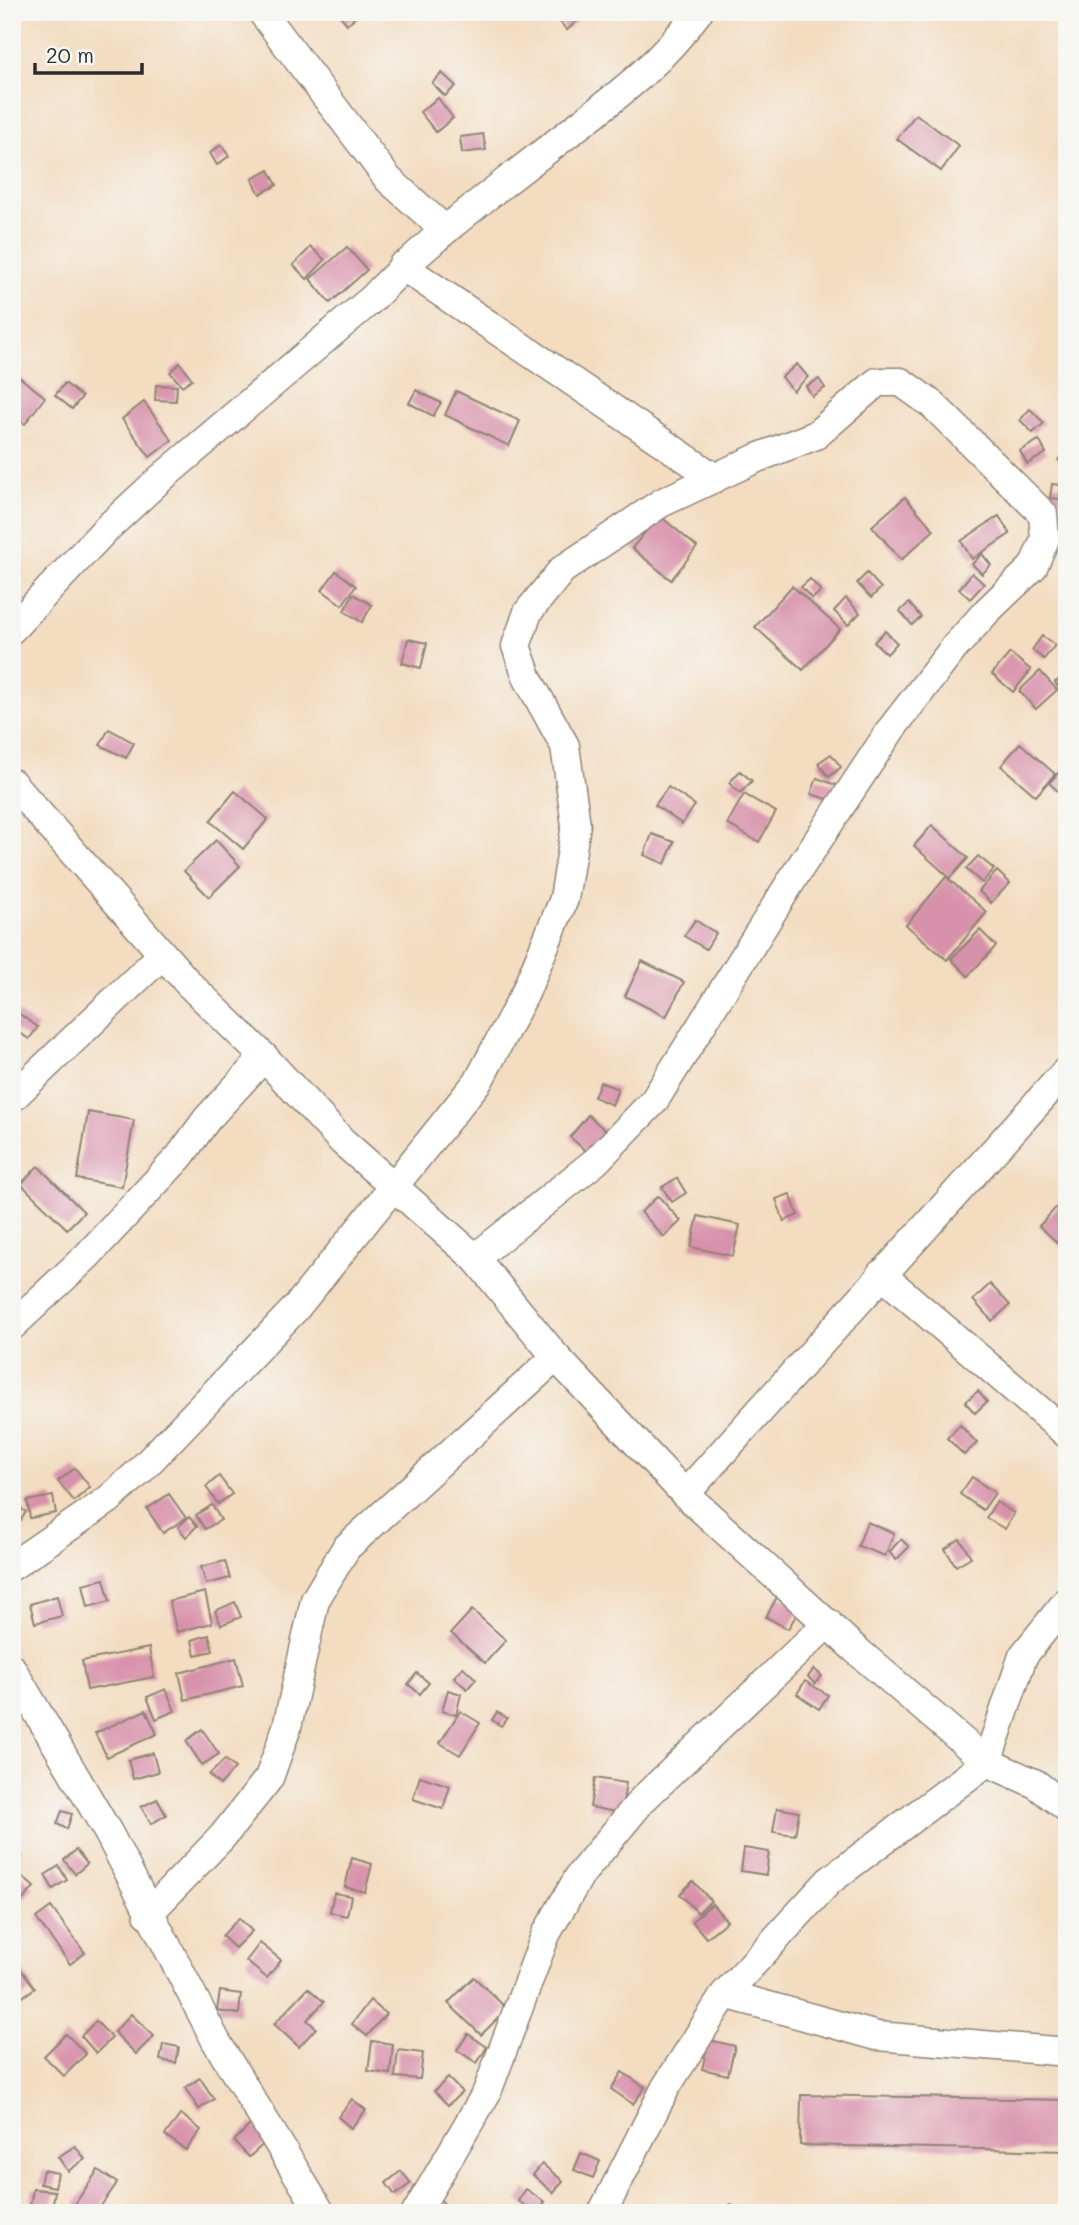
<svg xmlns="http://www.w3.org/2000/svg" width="1079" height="2225" font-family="Mali,sans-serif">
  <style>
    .building { fill: #d891aa }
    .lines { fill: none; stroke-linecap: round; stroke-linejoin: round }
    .minor-casing { stroke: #8f8475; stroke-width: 31 }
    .minor { stroke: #fff; stroke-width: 28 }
  </style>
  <rect width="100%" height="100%" fill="#f6f6f2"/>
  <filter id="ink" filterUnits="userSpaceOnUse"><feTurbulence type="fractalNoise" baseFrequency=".0143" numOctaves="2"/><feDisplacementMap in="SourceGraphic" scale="14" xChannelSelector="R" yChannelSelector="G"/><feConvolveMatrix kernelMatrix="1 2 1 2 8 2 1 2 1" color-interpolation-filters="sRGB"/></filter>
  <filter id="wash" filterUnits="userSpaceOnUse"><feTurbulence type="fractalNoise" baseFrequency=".00686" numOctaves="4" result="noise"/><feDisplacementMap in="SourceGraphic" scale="28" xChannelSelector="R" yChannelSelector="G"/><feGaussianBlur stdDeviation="1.57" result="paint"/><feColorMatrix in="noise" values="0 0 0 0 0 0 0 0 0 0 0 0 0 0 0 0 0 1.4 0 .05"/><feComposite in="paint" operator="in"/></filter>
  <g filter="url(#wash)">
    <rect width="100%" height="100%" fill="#f3dcbf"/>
    <g id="blocks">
      <g class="building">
        <polygon points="337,12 362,12 347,24"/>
        <polygon points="551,12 582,12 584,15 567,30"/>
        <polygon points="442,73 456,86 445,96 432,83"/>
        <polygon points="438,98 453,118 436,132 420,112"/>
        <polygon points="916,114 959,146 941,171 897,139"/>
        <polygon points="483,134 486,150 462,153 460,137"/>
        <polygon points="221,145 229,156 217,165 210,153"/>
        <polygon points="269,170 277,185 260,194 252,179"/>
        <polygon points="311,247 325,260 307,279 293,265"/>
        <polygon points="347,247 367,270 330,303 310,279"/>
        <polygon points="180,363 192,379 182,386 170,372"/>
        <polygon points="797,364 808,377 793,391 782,377"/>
        <polygon points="14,373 45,397 25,424 12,415"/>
        <polygon points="819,379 825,388 812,396 806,386"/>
        <polygon points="65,383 82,397 72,409 55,395"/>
        <polygon points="156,385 177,386 176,401 155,400"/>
        <polygon points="416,390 441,403 433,416 409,403"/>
        <polygon points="456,391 520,421 509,446 445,415"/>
        <polygon points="144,402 172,440 150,457 122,419"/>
        <polygon points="1030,409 1044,423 1033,433 1020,420"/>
        <polygon points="1039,440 1046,453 1027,464 1020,451"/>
        <polygon points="1067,448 1067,466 1058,460"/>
        <polygon points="1052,484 1067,486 1067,500 1050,498"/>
        <polygon points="905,497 934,530 901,560 872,526"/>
        <polygon points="659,515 697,547 671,580 632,548"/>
        <polygon points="999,516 1010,534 972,559 961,541"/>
        <polygon points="982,554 991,565 982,574 972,564"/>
        <polygon points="12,566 21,572 12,584"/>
        <polygon points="336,571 356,586 342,605 322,590"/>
        <polygon points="867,573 881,588 871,598 857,583"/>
        <polygon points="972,573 984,584 970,599 959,589"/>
        <polygon points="810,579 821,591 812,599 801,587"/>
        <polygon points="792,586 840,629 803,670 755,627"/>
        <polygon points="353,594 372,605 362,622 344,611"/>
        <polygon points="846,598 860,613 848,625 834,611"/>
        <polygon points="909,603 921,617 912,625 900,611"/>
        <polygon points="885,631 897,643 887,654 874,642"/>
        <polygon points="1042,636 1055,645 1044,659 1032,650"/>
        <polygon points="408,639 427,643 421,668 402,663"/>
        <polygon points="1010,653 1031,670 1013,692 992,674"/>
        <polygon points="1040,671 1057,690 1036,709 1019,691"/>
        <polygon points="1065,676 1067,687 1061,691 1055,682"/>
        <polygon points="109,729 134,743 126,758 100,745"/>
        <polygon points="1020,743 1055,774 1036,796 1001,766"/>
        <polygon points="831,754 841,767 829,777 818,763"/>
        <polygon points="740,771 752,781 740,793 729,783"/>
        <polygon points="1059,772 1067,779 1067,786 1060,793 1049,783"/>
        <polygon points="817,778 839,786 834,801 811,794"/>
        <polygon points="668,787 695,805 682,824 655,805"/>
        <polygon points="235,791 268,819 243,849 210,821"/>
        <polygon points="744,794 776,812 759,842 727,824"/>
        <polygon points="932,825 968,858 950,878 914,846"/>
        <polygon points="652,834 674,842 665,864 644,855"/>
        <polygon points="216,840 240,866 209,897 184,871"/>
        <polygon points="978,856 994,869 982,883 966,869"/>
        <polygon points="997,871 1010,883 991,903 979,891"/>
        <polygon points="946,877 987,912 947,960 906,925"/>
        <polygon points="695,920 716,933 706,949 684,936"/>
        <polygon points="980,930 996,946 968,976 951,959"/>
        <polygon points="642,961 684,982 666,1017 625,996"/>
        <polygon points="18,1013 38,1027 29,1039 12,1028"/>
        <polygon points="600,1082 618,1089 612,1105 594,1097"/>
        <polygon points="88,1112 134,1120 122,1187 77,1179"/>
        <polygon points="588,1115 606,1131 588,1153 570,1137"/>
        <polygon points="38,1166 84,1212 67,1229 21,1184"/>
        <polygon points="677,1178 686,1193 672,1202 662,1187"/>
        <polygon points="790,1194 798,1215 784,1221 776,1199"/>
        <polygon points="658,1196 681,1221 664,1237 641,1212"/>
        <polygon points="1062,1201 1067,1206 1067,1240 1061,1246 1039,1226"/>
        <polygon points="698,1216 740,1225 733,1256 691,1247"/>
        <polygon points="990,1284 1010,1305 992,1321 973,1300"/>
        <polygon points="978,1391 987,1402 975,1413 965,1402"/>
        <polygon points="960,1425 977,1443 964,1455 947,1438"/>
        <polygon points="75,1468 90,1487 74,1501 58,1481"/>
        <polygon points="219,1476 232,1494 218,1504 206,1487"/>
        <polygon points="972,1477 995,1493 983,1510 960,1494"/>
        <polygon points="169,1494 186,1518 163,1533 147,1509"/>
        <polygon points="53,1496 56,1513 30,1518 27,1501"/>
        <polygon points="996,1502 1014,1513 1005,1529 986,1518"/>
        <polygon points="12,1503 26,1512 16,1527 12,1524"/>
        <polygon points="212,1505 221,1520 205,1529 196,1515"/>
        <polygon points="189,1517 197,1526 186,1537 178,1527"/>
        <polygon points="867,1522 894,1533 885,1556 858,1546"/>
        <polygon points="901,1539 909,1547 896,1560 889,1552"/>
        <polygon points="960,1539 971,1557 956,1566 945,1549"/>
        <polygon points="225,1561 230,1578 206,1584 201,1567"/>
        <polygon points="104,1579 110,1601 88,1607 83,1584"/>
        <polygon points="205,1592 212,1623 177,1632 169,1601"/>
        <polygon points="778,1595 801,1607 788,1629 766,1617"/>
        <polygon points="57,1596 62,1616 35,1623 30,1604"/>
        <polygon points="235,1602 241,1617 221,1625 215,1611"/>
        <polygon points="472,1610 506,1640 485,1663 451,1633"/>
        <polygon points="209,1635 213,1651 195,1655 192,1640"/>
        <polygon points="149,1648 154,1677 87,1690 82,1661"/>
        <polygon points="236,1658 243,1686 185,1700 179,1673"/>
        <polygon points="463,1667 476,1679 467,1689 454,1677"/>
        <polygon points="814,1669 822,1676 815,1684 808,1677"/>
        <polygon points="417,1673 429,1683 420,1694 408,1684"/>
        <polygon points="805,1681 828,1695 819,1709 797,1694"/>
        <polygon points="166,1689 175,1711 156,1719 147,1697"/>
        <polygon points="448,1690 461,1694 456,1715 442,1711"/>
        <polygon points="146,1710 157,1734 107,1757 95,1733"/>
        <polygon points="460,1711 480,1723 460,1755 440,1743"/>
        <polygon points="497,1712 507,1718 501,1726 492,1720"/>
        <polygon points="202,1729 219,1754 202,1765 186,1741"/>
        <polygon points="153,1753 158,1772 133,1779 128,1760"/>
        <polygon points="225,1759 235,1768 220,1785 209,1775"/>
        <polygon points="420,1776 450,1786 443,1809 413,1799"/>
        <polygon points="595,1778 626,1783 621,1813 590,1807"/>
        <polygon points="157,1799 166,1815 151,1824 141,1807"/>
        <polygon points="777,1808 799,1812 795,1835 773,1832"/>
        <polygon points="62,1811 72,1814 67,1829 57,1824"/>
        <polygon points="12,1843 22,1857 12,1864"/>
        <polygon points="744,1848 769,1852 766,1875 741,1871"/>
        <polygon points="76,1850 87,1864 75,1874 64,1860"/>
        <polygon points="352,1858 372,1864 365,1892 345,1887"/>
        <polygon points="59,1866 67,1880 53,1889 45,1875"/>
        <polygon points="18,1873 34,1887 22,1901 12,1893 12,1880"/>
        <polygon points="693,1881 711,1901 698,1913 680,1894"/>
        <polygon points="334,1893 351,1896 347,1916 330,1912"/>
        <polygon points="712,1904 727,1921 706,1938 692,1921"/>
        <polygon points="51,1907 85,1953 70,1964 36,1918"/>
        <polygon points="239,1918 252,1931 235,1948 222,1936"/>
        <polygon points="260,1943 281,1960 267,1978 246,1961"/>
        <polygon points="20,1968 35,1988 21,1998 12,1985 12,1974"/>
        <polygon points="474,1977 507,2009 481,2035 448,2003"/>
        <polygon points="308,1988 324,2002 307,2020 316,2028 299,2047 274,2024"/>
        <polygon points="220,1991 241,1994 239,2014 217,2011"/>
        <polygon points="370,2000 386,2014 367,2036 352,2024"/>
        <polygon points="131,2014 154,2036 136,2054 114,2032"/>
        <polygon points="96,2021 112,2038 96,2053 81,2036"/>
        <polygon points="66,2034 86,2054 64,2076 44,2056"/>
        <polygon points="468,2034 487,2047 477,2063 457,2050"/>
        <polygon points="709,2040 735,2046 728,2075 702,2069"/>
        <polygon points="372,2041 393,2044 390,2074 368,2071"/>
        <polygon points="163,2044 179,2047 176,2063 160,2060"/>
        <polygon points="398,2050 423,2053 420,2079 395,2077"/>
        <polygon points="622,2072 645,2087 633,2104 611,2089"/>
        <polygon points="200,2078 214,2099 199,2109 185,2088"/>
        <polygon points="448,2078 462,2092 448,2105 434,2091"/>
        <polygon points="801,2095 1067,2100 1067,2151 800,2145"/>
        <polygon points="352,2099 366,2110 351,2128 338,2117"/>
        <polygon points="181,2114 201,2130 186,2150 165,2135"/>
        <polygon points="252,2123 268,2140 249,2157 234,2141"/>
        <polygon points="75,2146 85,2159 68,2171 58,2157"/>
        <polygon points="581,2153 600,2161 593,2178 574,2170"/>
        <polygon points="542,2164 563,2181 553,2193 533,2175"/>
        <polygon points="43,2170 58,2173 55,2187 40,2184"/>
        <polygon points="98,2170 117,2183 96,2213 88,2213 75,2204"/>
        <polygon points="401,2171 411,2183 395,2195 386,2183"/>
        <polygon points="33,2189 55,2191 52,2209 30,2206"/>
        <polygon points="526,2189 545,2202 538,2213 518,2201"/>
        <polygon points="439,2198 452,2213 423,2213"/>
        <polygon points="730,2205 748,2213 726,2213"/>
      </g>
    </g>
  </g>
  <g filter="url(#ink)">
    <use href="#blocks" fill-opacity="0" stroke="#8f8475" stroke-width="2"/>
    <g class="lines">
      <defs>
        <g id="minor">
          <polyline points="262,12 388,179 445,230"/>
          <polyline points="402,266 715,478"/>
          <path d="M12,629L104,531L159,480L373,298C433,234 505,183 574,129C620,94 664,60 698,12"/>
          <polyline points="12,783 189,984 264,1057 342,1141 475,1258 556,1357 685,1494 855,1649 987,1762 1036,1784 1067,1808"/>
          <polyline points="12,1098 162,955"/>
          <polyline points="881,1274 1067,1434"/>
          <polyline points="12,1326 87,1256 180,1156 207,1119 264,1057"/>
          <polyline points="685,1494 1067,1070"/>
          <polyline points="12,1566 108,1500 139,1472 296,1308 479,1080 525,993 564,899 576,825 565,746 528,679 516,646 528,612 562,570 661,503 757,458 816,435 877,382 901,382 933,405 1043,514 1045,539 1033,567 987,611 954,648 892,728 797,872 654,1101 596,1161 475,1258"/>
          <polyline points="12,1669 109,1834 216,2041 321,2213"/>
          <polyline points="148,1914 223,1836 269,1778 287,1727 315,1600 346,1548 556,1357"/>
          <polyline points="725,1994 877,2036 1067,2052"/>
          <polyline points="416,2213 487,2092 546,1934 580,1875 643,1799 828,1623"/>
          <polyline points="602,2213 666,2087 725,1994 829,1881 987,1762 1023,1656 1067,1601"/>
        </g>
      </defs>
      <use href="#minor" class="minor-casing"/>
      <use href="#minor" class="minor"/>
    </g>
  </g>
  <rect width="1079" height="2225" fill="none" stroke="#f6f6f2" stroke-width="42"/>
  <path d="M35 63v10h107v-10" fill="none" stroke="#2b2b2b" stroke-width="3.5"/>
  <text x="46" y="63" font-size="21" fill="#2b2b2b" stroke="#f6f6f2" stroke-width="5" paint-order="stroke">20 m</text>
</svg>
